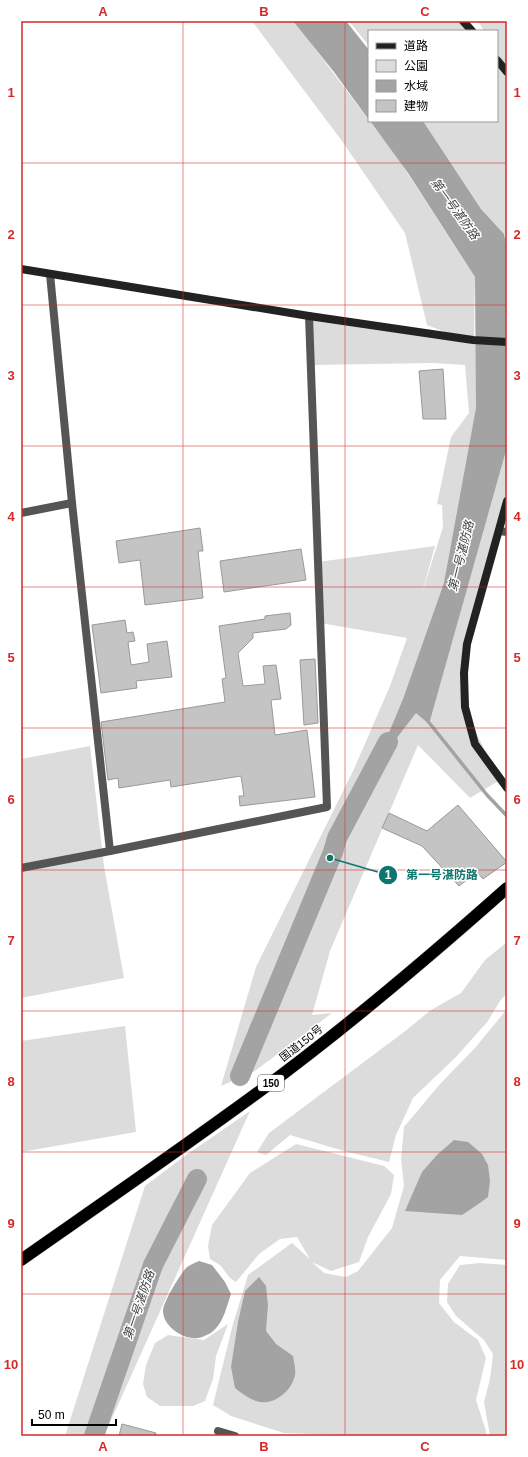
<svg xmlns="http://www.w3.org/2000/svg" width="528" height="1457" font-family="Arial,'Noto Sans JP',sans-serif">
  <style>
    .green { fill: #dcdcdc }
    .water { fill: #a3a3a3 }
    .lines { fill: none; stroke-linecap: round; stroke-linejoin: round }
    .stream { stroke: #a3a3a3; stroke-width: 3.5 }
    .river { stroke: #a3a3a3; stroke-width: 20 }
    .building { fill: #c4c4c4; stroke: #999 }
    .highway-casing { stroke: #dbdbdb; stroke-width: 13 }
    .street { stroke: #555; stroke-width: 8 }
    .secondary { stroke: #222; stroke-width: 8 }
    .highway { stroke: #000; stroke-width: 12 }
    .grid { fill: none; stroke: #d62828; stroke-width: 1; stroke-opacity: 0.55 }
    .labels { text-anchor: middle; stroke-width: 3; stroke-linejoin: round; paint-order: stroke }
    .shield { fill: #fff; stroke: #4c4c4c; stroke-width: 1 }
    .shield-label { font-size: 10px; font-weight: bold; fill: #000 }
    .street-label { font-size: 11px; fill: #000; stroke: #fff }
    .water-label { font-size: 12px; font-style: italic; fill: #444; stroke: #fff }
    .leader { fill: none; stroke: #0f766e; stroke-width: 1.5 }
    .callout-dot { fill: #0f766e; stroke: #fff; stroke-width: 1.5 }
    .mark-label { font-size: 12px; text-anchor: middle; font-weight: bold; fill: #fff }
    .callout-label { font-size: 12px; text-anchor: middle; font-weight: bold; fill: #0f766e; stroke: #fff; stroke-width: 3; stroke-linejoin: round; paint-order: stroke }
    .neatline { fill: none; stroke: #d62828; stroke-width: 1.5 }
    .grid-label { font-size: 13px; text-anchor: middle; font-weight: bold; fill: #d62828 }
  </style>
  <rect width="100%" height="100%" fill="#fff"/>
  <g class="green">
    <polygon points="252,21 293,21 307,38 399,160 475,277 474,340 507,337 507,498 462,671 467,715 500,780 470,798 418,745 330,951 312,1015 332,1013 255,1071 221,1086 256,967 354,769 390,686 407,638 320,623 318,562 435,546 422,593 443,527 442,505 437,504 451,437 469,413 465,365 433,363 311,365 309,316 460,338 427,325 405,233 342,141"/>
    <polygon points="349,21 463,21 472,31 369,31 369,46"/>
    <polygon points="478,21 507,21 507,248 504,234 481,209 423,121 497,121 497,60 505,67 497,54 497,31 484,31"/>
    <polygon points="90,746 104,866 124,978 21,998 21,759"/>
    <polygon points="507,942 507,993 500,1001 488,1021 456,1057 413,1098 396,1135 389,1162 344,1151 290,1135 266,1155 257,1152 269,1133 404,1032 431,1010 461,993 485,960"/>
    <polygon points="507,1009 507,1260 460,1256 440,1280 439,1303 454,1322 478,1340 486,1358 476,1400 486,1431 486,1436 368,1436 284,1433 231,1416 213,1405 233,1324 248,1275 292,1243 310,1259 297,1237 280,1239 259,1254 236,1282 230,1278 220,1265 210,1259 208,1246 212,1225 250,1173 296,1144 384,1166 394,1175 391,1194 368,1237 359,1262 331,1271 312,1262 324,1273 346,1277 358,1271 392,1228 404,1186 401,1159 404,1127 440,1084 475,1048"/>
    <polygon points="125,1026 136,1132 21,1152 21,1041"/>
    <polygon points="250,1111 104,1436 65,1436 145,1186 182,1158"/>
    <polygon points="480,1263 507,1265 507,1436 490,1436 484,1402 490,1379 493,1354 484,1340 456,1316 447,1302 448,1284 460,1265"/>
    <polygon points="228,1324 216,1356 213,1379 205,1401 193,1406 160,1406 147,1397 143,1384 146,1365 155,1343 168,1335 204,1340"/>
  </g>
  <g class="water">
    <polygon points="293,21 346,21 369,50 369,120 334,72"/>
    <polygon points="370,121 423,121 481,209 504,234 507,248 507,447 429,724 416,713 375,766 403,699 444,583 476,408 475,277 408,173"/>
    <polygon points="454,1140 468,1142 482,1154 488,1165 490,1181 488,1197 477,1205 462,1215 405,1211 422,1172 437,1155"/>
    <path d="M199,1261L212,1265L225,1282L231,1294C226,1308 223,1326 209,1334C206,1335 201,1338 198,1338C183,1340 163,1326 163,1311C163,1302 180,1275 186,1268C189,1265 195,1263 199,1261Z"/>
    <path d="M259,1277L266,1286L268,1305L266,1331L276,1344L293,1356C294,1362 296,1369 295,1375C292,1391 273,1407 256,1401C248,1398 241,1393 235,1388L231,1367L238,1322L245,1291Z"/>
  </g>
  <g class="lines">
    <polyline class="stream" points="427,720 487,795 507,816"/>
    <g class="river">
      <polyline points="240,1076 333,852 337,838 388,742"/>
      <polyline points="94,1436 153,1265 197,1179"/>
    </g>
  </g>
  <g class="building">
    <polygon points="443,369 446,419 423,419 419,371"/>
    <polygon points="200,528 203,551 198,551 203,598 145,605 140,560 119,563 116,541"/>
    <polygon points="301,549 306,580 224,592 220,561"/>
    <polygon points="290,613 291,625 286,629 253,633 253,638 238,653 243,686 265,684 263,666 276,665 281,699 271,700 275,735 307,730 315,797 240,806 239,796 244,796 241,776 171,787 170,780 119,788 118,778 108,780 101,722 225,702 222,679 226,678 219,626 265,619 265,616"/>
    <polygon points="125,620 127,633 133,632 135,641 128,642 131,665 149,662 147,644 167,641 172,677 136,681 137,688 101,693 92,625"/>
    <polygon points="315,659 318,723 304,725 300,660"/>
    <polygon points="458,805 507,862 483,879 477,872 459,886 422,846 382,828 389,813 427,831"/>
    <polygon points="122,1424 156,1433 155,1436 119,1436"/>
  </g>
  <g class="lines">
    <defs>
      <path id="highway" d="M21,1260C101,1204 181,1149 260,1091C346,1028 427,959 507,888"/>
    </defs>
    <use href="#highway" class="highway-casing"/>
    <g class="street">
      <polyline points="50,274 72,503 110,851"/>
      <polyline points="21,513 72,503"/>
      <polyline points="499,531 507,532"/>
      <polyline points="21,868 110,851 327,807 309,316"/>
      <polyline points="218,1431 235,1436"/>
    </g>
    <g class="secondary">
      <polyline points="463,21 472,31"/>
      <polyline points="497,60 507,72"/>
      <polyline points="21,269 309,316 473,340 507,342"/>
      <polyline points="507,501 467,644 464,673 465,707 475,744 507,788"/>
    </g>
    <use href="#highway" class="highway"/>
  </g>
  <path class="grid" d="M183,21V1436M345,21V1436M21,163H507M21,305H507M21,446H507M21,587H507M21,728H507M21,870H507M21,1011H507M21,1152H507M21,1294H507"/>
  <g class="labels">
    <rect class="shield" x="258" y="1075" width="26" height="16" rx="3"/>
    <g class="shield-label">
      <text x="271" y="1087">150</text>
    </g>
    <g class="street-label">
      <text transform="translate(301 1043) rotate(-38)" y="4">国道150号</text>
    </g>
    <g class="water-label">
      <text transform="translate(455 209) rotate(54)" y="4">第一号湛防路</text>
      <text transform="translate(461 556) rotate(-76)" y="4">第一号湛防路</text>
      <text transform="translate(139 1305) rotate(-71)" y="4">第一号湛防路</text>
    </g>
  </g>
  <path class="leader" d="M330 858L388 875"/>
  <g class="callout-dot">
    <circle cx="330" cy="858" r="4"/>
    <circle cx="388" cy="875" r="10"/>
  </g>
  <g class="mark-label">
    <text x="388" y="879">1</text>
  </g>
  <g class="callout-label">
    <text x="442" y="879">第一号湛防路</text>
  </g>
  <rect width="528" height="1457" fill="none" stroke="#ffffff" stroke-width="44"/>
  <rect x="368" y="30" width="130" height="92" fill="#ffffff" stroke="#999999"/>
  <rect x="376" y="43" width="20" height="6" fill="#222222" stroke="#999999"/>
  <text x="404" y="50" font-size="12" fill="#000000">道路</text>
  <rect x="376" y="60" width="20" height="12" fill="#dcdcdc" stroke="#999999"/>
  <text x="404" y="70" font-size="12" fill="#000000">公園</text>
  <rect x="376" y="80" width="20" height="12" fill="#a3a3a3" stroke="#999999"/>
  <text x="404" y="90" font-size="12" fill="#000000">水域</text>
  <rect x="376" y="100" width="20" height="12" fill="#c4c4c4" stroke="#999999"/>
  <text x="404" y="110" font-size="12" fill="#000000">建物</text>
  <path d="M32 1419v6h84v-6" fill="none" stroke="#000000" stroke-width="2"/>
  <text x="38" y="1419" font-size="12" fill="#000000" stroke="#ffffff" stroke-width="3" paint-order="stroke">50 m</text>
  <rect x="22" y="22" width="484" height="1413" class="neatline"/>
  <g class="grid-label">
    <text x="103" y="16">A</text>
    <text x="264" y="16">B</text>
    <text x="425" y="16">C</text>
    <text x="11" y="97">1</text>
    <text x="517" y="97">1</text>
    <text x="11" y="239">2</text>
    <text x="517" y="239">2</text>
    <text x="11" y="380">3</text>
    <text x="517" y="380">3</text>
    <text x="11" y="521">4</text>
    <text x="517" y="521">4</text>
    <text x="11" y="662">5</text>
    <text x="517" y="662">5</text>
    <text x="11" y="804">6</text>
    <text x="517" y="804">6</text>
    <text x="11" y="945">7</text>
    <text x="517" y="945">7</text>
    <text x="11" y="1086">8</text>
    <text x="517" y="1086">8</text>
    <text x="11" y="1228">9</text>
    <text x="517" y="1228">9</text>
    <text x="11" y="1369">10</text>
    <text x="517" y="1369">10</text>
    <text x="103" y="1451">A</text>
    <text x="264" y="1451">B</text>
    <text x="425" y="1451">C</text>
  </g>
</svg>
